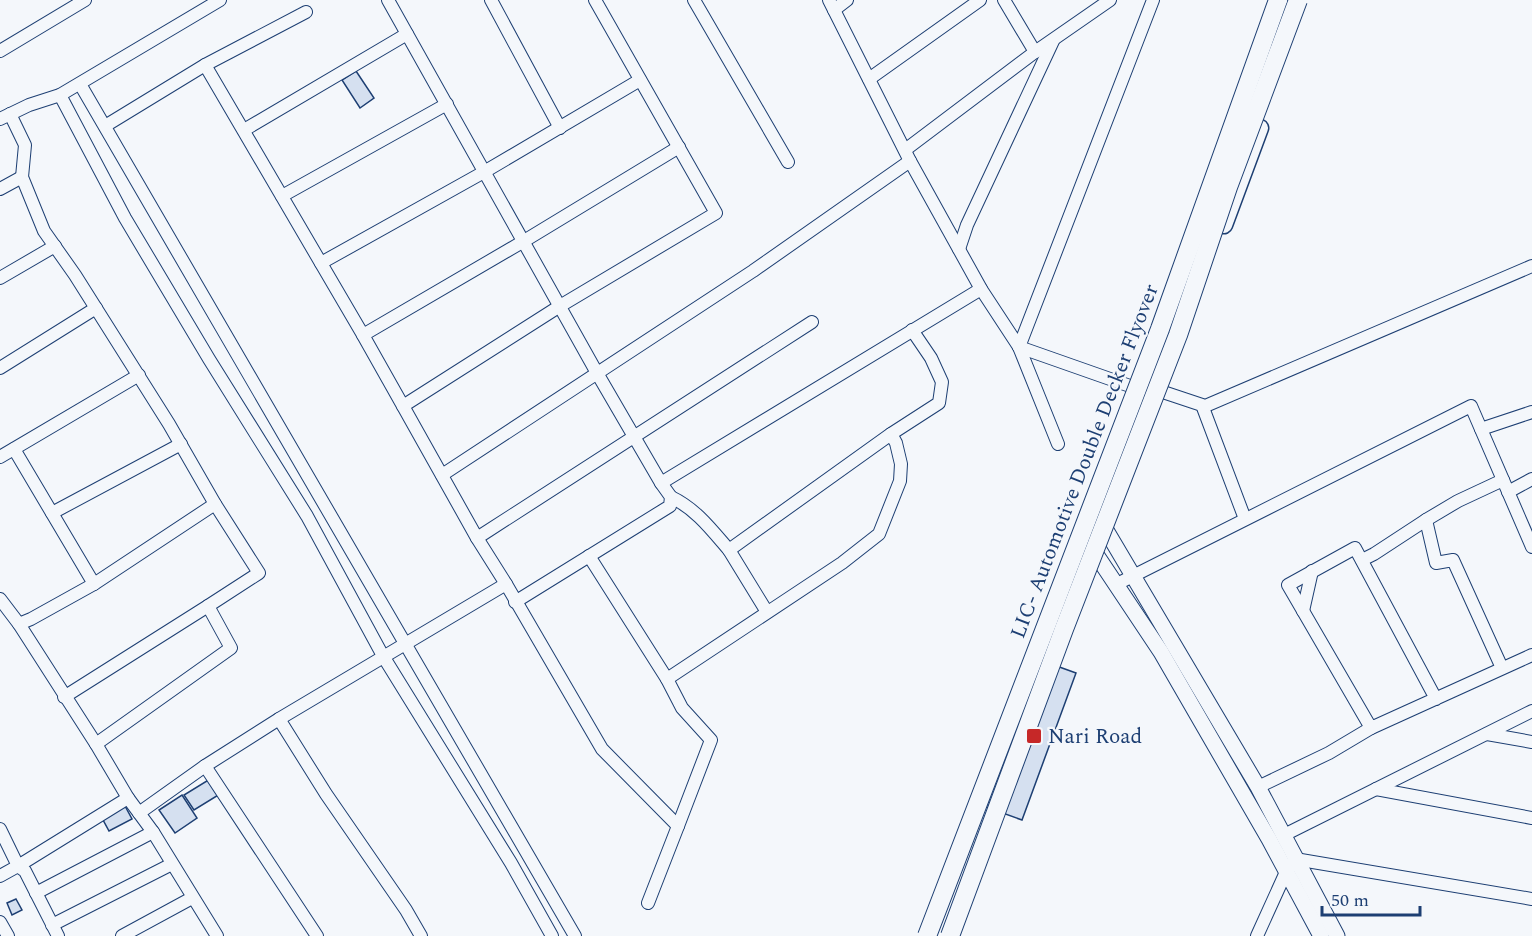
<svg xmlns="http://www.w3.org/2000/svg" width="1532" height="936" font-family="Spectral,serif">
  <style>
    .building { fill: #d5e0f0; stroke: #1d3f73; stroke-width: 1.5 }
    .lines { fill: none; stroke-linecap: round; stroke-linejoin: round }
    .minor-casing { stroke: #1d3f73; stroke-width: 14 }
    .tertiary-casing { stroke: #1d3f73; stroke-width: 17 }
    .secondary-casing { stroke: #1d3f73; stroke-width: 19 }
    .minor { stroke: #f4f7fb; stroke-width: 12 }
    .tertiary { stroke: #f4f7fb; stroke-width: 15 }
    .secondary { stroke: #f4f7fb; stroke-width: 16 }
    .rail-casing { stroke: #1d3f73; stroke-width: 6 }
    .rail { stroke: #f4f7fb; stroke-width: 4; stroke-dasharray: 11; stroke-linecap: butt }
    .primary-bridge-casing { stroke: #1d3f73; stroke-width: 20; stroke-linecap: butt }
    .primary-bridge { stroke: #f4f7fb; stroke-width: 18 }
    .poi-dot { fill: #c62828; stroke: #f4f7fb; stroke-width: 2 }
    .labels { text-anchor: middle; stroke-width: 4.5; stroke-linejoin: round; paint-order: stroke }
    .street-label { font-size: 21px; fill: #1d3f73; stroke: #f4f7fb }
    .poi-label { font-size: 21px; fill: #1d3f73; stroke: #f4f7fb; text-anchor: start }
  </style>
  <rect width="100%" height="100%" fill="#f4f7fb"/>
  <g class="building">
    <polygon points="356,71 374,98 360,108 342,80"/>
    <polygon points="1040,660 1076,673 1022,820 986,807"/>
    <polygon points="210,779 220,794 194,810 184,795"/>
    <polygon points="182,795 197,818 175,833 159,810"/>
    <polygon points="125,806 132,819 109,831 102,818"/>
    <polygon points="16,899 22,910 12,915 7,903"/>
  </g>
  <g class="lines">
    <defs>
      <g id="minor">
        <polyline points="388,0 597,373 661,483 671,497 670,506 515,602"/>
        <polyline points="491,0 560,128"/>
        <polyline points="694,0 788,162"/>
        <polyline points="829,0 910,161 981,289 1019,347 1153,0"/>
        <polyline points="1004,0 1035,52"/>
        <polyline points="834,10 847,0"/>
        <polyline points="0,51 85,0"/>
        <polyline points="205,65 306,12"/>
        <polyline points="869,79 980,0"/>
        <polyline points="80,84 575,936"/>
        <polyline points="60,95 125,218 209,359 307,516 383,656 511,863 552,936"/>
        <polyline points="10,114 25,145 22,177 44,231 75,275 169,424 215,504 259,573 208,606 231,648 96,744"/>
        <polyline points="0,119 29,105 60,95 220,0"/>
        <polyline points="105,126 205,65 363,335"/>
        <polyline points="244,130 407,34"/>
        <polyline points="905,150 1035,52 1110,0"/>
        <polyline points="0,189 22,177"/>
        <polyline points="282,196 447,104"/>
        <polyline points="959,249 967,225 1053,41"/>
        <polyline points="321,263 484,172 640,80"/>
        <polyline points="0,278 55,246"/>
        <polyline points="1019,347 1130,386 1163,392 1202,405 1245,519"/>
        <polyline points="1019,347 1058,444"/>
        <polyline points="0,368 96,308"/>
        <polyline points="403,406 363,335 524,241 679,147"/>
        <polyline points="1203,407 1532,266"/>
        <polyline points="1481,429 1532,412"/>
        <polyline points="891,434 939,403 942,382 931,358 912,330"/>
        <polyline points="14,449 94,584 215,504"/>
        <polyline points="0,457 139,375"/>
        <polyline points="442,475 753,271 910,161"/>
        <polyline points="661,483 981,289"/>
        <polyline points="1508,492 1532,479"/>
        <polyline points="52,513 181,444"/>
        <polyline points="477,538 812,322"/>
        <polyline points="729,550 767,612"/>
        <path d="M589,556L667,679L842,563L879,534L900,481L901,464L896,443L891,434L729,550C711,529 696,509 671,497"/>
        <polyline points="1362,560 1374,554 1426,520"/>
        <polyline points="506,584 477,538 403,406 560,306 716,213 595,0"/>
        <polyline points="1117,584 1471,406 1532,547"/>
        <polyline points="0,599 19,624 96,744 128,798 153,832 217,936"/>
        <polyline points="1303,611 1312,571"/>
        <polyline points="19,624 31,619 94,584"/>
        <polyline points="1502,668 1453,560 1436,563 1426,520 1458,501 1503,480"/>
        <polyline points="667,679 682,708 711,740 678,826"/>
        <polyline points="64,697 208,606"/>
        <polyline points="1436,699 1355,548 1288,585 1371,728 1532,655"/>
        <polyline points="279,719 326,794 406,910 421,936"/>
        <polyline points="1487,734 1532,742"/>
        <polyline points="205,766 317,936"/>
        <polyline points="1258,787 1329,753 1371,728"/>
        <polyline points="1376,789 1532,818"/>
        <polyline points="139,813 205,766 279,719 506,584 602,749 678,826 648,903"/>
        <polyline points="0,829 18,866 128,798"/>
        <polyline points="1284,835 1532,711"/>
        <polyline points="0,876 18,866 25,871 58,936"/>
        <polyline points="36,893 153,832"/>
        <polyline points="0,922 8,936"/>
        <polyline points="52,925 172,864"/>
        <polyline points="122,936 192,898"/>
        <polyline points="1257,936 1286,872 1295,859 1532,899"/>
      </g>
      <g id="tertiary">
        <polyline points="1100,520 1258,787 1337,936"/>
        <polyline points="1089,544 1161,652 1269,839 1321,936"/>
      </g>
      <polyline id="secondary" points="1224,225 1260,128"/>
    </defs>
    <use href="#minor" class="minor-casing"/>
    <use href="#tertiary" class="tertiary-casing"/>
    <use href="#secondary" class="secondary-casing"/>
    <use href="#minor" class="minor"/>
    <use href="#tertiary" class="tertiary"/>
    <use href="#secondary" class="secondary"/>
    <defs>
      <polyline id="rail" points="946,936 1075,587 1133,445 1293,0"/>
    </defs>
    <use href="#rail" class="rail-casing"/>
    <use href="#rail" class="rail"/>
    <defs>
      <g id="primary-bridge">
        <polyline points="927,936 1160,329 1278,0"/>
        <polyline points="950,936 1064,629 1178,335 1228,187 1298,0"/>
      </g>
    </defs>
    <use href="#primary-bridge" class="primary-bridge-casing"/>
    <use href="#primary-bridge" class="primary-bridge"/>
  </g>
  <rect class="poi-dot" x="1026" y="728" width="16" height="16" rx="3"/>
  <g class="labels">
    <g class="street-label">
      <text transform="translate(1084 461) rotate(-69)" y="7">LIC- Automotive Double Decker Flyover</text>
    </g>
    <g class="poi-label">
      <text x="1048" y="743">Nari Road</text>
    </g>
  </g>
  <path d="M1322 906v9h98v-9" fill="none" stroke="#1d3f73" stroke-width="3"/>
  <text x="1331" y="906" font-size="18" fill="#1d3f73" stroke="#f4f7fb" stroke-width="4.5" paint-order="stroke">50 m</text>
</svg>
